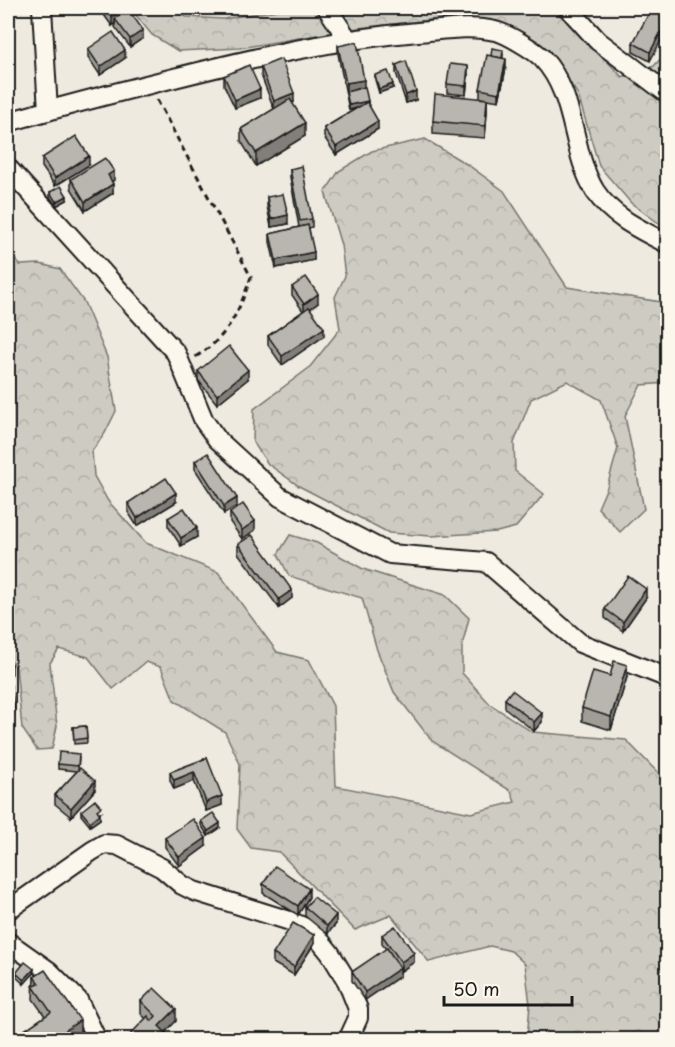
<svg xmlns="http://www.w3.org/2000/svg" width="675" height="1047" font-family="'Playpen Sans',sans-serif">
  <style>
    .forest { fill: url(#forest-crowns); stroke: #75746f; stroke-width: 1.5 }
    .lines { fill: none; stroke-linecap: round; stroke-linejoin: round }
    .minor-casing { stroke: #1c1c1c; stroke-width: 22 }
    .path { stroke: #1c1c1c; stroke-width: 3; stroke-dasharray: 6 4.5; stroke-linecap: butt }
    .minor { stroke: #fbf7ec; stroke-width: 18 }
    .wall { fill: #9f9d96; stroke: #1c1c1c; stroke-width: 1.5 }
    .shaded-wall { fill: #827f7a; stroke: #1c1c1c; stroke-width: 1.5 }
    .building { fill: #b9b6af; stroke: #1c1c1c; stroke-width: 1.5 }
  </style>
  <defs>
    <pattern id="forest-crowns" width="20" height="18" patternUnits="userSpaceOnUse" patternTransform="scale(1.5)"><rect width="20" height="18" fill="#ceccc2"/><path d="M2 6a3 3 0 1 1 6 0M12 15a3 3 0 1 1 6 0" fill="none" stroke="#b0afa6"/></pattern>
  </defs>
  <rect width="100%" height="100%" fill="#eeeadf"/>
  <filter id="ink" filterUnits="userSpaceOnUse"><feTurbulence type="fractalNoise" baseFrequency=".0167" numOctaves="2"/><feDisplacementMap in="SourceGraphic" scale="12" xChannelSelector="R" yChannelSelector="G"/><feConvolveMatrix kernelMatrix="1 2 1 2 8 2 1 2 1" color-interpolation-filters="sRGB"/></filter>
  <g filter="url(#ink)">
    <g class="forest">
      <polygon points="130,8 176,8 186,17 223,19 289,8 557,8 622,77 654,66 667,52 667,229 631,203 599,166 578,95 549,50 512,28 447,18 358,28 240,48 178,51 152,35"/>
      <polygon points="425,139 468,165 504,191 567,287 667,303 667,383 641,385 625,416 644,509 620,532 598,508 607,487 618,448 601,400 567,381 531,399 514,443 515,471 544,494 516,527 497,532 431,536 389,533 299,486 268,464 253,442 254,409 309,368 340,329 335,297 345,276 341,245 325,192 339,171 372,151"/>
      <polygon points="8,251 20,265 40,264 60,269 84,302 107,357 116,411 105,433 92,451 94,476 108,501 146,543 218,572 277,652 309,660 333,706 336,786 471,813 515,802 511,791 432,741 394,692 377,650 362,598 289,576 278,554 290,535 317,543 363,569 445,595 469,618 462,646 462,673 490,704 532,732 626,740 667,782 667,1039 527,1039 530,1005 525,964 511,951 490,946 429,962 391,915 355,930 279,852 251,848 237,829 240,764 225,732 174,700 161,667 146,662 113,689 88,657 59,649 50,663 57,726 52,749 37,750 22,728 16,667 8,656"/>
    </g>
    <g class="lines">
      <defs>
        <g id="minor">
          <polyline points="42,8 48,111"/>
          <polyline points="327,8 349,41"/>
          <polyline points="568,8 598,41 668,94"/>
          <path d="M8,122C63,106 118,92 174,78C254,58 335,39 418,32C443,30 471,25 495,31C506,33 534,50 542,58C577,95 570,150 595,191C612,217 641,230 668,244"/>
          <polyline points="8,168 176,353 204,421 217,439 280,497 390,554 486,562 580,643 668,678"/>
          <polyline points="8,910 92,851 104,844 117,845 162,868 182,885 194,891 290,921 312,931 330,953 347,981 358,1009 358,1018 348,1040"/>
          <polyline points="8,942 49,971 78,1000 97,1040"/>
        </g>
      </defs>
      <use href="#minor" class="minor-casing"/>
      <path class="path" d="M157,100L251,277C239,311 228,338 195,357"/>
      <use href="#minor" class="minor"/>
    </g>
    <g class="wall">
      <polygon points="99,8 124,8 125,12 143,38 130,47 115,27 115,23 112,26"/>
      <polygon points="652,8 650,61 633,52 633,43"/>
      <polygon points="338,46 364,88 368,104 378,129 336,155 324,137 324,128 357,108 349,110 338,54"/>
      <polygon points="88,49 125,58 100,75 88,57"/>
      <polygon points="503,54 503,58 506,68 499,101 487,99 487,112 485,138 433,134 433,121 487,99 480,98 480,89 491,56"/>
      <polygon points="396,65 416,100 406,103 396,73"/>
      <polygon points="261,67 294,102 292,103 305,136 256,166 241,141 241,129 274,109 261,75"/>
      <polygon points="375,75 393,88 379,93 375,80"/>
      <polygon points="468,75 466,95 447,93 447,84"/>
      <polygon points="224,76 260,98 235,108 224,85"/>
      <polygon points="42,158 89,165 55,186 42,167"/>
      <polygon points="290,169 312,219 312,227 309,228 314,260 276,268 270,242 270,234 299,227 290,177"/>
      <polygon points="71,179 114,180 112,181 113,193 85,211 71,188"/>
      <polygon points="50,192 67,200 56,206 50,197"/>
      <polygon points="267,197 288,224 271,227 267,206"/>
      <polygon points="292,287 318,303 310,309 324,336 282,365 268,345 268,336 303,311 292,295"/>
      <polygon points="198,371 248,379 217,404 198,380"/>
      <polygon points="195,461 237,506 224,514 195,469"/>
      <polygon points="176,502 137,526 128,512 128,503"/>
      <polygon points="230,513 255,530 242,539 230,522"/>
      <polygon points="168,518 197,537 181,546 168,526"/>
      <polygon points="238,544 292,598 279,608 238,553"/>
      <polygon points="646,598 623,631 605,618 605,609"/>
      <polygon points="627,677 611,730 582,721 582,708"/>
      <polygon points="8,686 14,707 14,716 8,717"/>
      <polygon points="505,699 542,722 534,731 505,708"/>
      <polygon points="86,726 87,743 74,744 73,727"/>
      <polygon points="79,758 78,770 95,790 71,817 55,804 55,795 77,771 58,769 58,764"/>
      <polygon points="207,758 222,805 206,811 194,781 174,789 170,780 170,772"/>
      <polygon points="81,811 101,812 99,813 100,819 90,826 81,815"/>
      <polygon points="201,821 220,828 208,836 201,825"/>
      <polygon points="165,838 206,846 179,866 165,847"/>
      <polygon points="263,884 309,897 298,915 263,893"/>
      <polygon points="305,907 336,924 327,934 305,916"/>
      <polygon points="382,935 414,962 401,971 400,970 400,976 365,1000 352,981 352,972 386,949 382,944"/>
      <polygon points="314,944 294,975 273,963 273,954"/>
      <polygon points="16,973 34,973 24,984 16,977"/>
      <polygon points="34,977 80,1032 70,1040 16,1040 16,1036 45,1016 33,999"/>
      <polygon points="141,1001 176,1021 165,1032 169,1040 141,1014"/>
    </g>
    <g class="shaded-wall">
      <polygon points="125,8 125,16 115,19 115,23 112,26 112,17"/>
      <polygon points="668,19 668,28 650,61 650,52"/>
      <polygon points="143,30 143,38 130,47 130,39"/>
      <polygon points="125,50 125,58 100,75 100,67"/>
      <polygon points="506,59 506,68 499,101 499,93"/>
      <polygon points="468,66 468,75 466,95 466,86"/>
      <polygon points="364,80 364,88 346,92 346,83"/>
      <polygon points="393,84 393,88 379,93 379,89"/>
      <polygon points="260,89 260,98 235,108 235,100"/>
      <polygon points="416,91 416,100 406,103 406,95"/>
      <polygon points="294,93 294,102 274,109 274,101"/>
      <polygon points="487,99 487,112 485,138 485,126"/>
      <polygon points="368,101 368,105 349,110 349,105"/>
      <polygon points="378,121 378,129 336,155 336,147"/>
      <polygon points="305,123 305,136 256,166 256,153"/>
      <polygon points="89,156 89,165 55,186 55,178"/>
      <polygon points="114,171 114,180 108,184 108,175"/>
      <polygon points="113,184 113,193 85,211 85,202"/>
      <polygon points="67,196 67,200 56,206 56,202"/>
      <polygon points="288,215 288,224 271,227 271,219"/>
      <polygon points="314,252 314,260 276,268 276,260"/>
      <polygon points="318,294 318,303 304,313 304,304"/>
      <polygon points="324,328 324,336 282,365 282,356"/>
      <polygon points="248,370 248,379 217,404 217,395"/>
      <polygon points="176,493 176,502 137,526 137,518"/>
      <polygon points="237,498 237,506 224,514 224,506"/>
      <polygon points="255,521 255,530 242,539 242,530"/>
      <polygon points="197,528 197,537 181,546 181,538"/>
      <polygon points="646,589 646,598 623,631 623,622"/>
      <polygon points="292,590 292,598 279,608 279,599"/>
      <polygon points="12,665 12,674 8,678 8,669"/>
      <polygon points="627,665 627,677 611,730 611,717"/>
      <polygon points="542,713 542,722 534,731 534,722"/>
      <polygon points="194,772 194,781 174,789 174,780"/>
      <polygon points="95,781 95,790 71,817 71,808"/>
      <polygon points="222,796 222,805 206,811 206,802"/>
      <polygon points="100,814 100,819 90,826 90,822"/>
      <polygon points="220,823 220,828 208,836 208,831"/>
      <polygon points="206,838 206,846 179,866 179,857"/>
      <polygon points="309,889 309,897 298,915 298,906"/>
      <polygon points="336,915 336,924 327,934 327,926"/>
      <polygon points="314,935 314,944 294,975 294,967"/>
      <polygon points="414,953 414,962 401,971 401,962"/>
      <polygon points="400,968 400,976 365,1000 365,992"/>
      <polygon points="34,969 34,973 24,984 24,980"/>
      <polygon points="176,1009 176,1021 159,1039 159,1026"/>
      <polygon points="80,1020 80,1032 70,1040 52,1040"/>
    </g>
    <g class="building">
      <polygon points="105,8 125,8 112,17"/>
      <polygon points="652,8 661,8 668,11 668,19 650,52 633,43"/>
      <polygon points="128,9 143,30 130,39 115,19"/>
      <polygon points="113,32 125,50 100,67 88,49"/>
      <polygon points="357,42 364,80 346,83 338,46"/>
      <polygon points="492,48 503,50 502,58 491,56"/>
      <polygon points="487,55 506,59 499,93 480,89"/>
      <polygon points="281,59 294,93 274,101 261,67"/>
      <polygon points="406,61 416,91 406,95 396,65"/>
      <polygon points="450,64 468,66 466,86 447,84"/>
      <polygon points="249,65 260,89 235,100 224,76"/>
      <polygon points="388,71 393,84 379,89 375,75"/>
      <polygon points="365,87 368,101 349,105 346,92"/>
      <polygon points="435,94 487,99 485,126 433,121"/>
      <polygon points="290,99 305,123 256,153 241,129"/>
      <polygon points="367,102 378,121 336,147 324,128"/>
      <polygon points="76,136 89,156 55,178 42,158"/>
      <polygon points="105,158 114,171 108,175 113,184 85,202 71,179"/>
      <polygon points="302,166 312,219 300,221 290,169"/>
      <polygon points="61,186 67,196 56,202 50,192"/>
      <polygon points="283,194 288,215 271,219 267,197"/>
      <polygon points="308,225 314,252 276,260 270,234"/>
      <polygon points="306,277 318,294 304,304 292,287"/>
      <polygon points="309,307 324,328 282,356 268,336"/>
      <polygon points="229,346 248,370 217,395 198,371"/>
      <polygon points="208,453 237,498 224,506 195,461"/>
      <polygon points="166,478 176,493 137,518 128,503"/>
      <polygon points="243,504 255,521 242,530 230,513"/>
      <polygon points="184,508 197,528 181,538 168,518"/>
      <polygon points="252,535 292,590 279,599 238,544"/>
      <polygon points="628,576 646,589 623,622 605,609"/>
      <polygon points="8,660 12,665 8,669"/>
      <polygon points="614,661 627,665 611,717 582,708 593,671 610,676"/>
      <polygon points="11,685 14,707 8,708 8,686"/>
      <polygon points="512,690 542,713 534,722 505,699"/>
      <polygon points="86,726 87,738 74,740 73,727"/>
      <polygon points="59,752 79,754 78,766 58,764"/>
      <polygon points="207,758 222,796 206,802 194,772 174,780 170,772"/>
      <polygon points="80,768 95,781 71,808 55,795"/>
      <polygon points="95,800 101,807 97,810 100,814 90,822 81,811"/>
      <polygon points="213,813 220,823 208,831 201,821"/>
      <polygon points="193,819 206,838 179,857 165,838"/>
      <polygon points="275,866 309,889 298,906 263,884"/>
      <polygon points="314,897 336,915 327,926 305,907"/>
      <polygon points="293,923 314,935 294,967 273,954"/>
      <polygon points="395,926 414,953 401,962 382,935"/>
      <polygon points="387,948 400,968 365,992 352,972"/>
      <polygon points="25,962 34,969 24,980 16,973"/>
      <polygon points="45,970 80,1020 52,1040 19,1040 16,1036 51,1012 33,986 39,983 34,977"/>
      <polygon points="154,988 176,1009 159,1026 169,1036 165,1040 125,1040 148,1016 152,1021 156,1016 141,1001"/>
      <polygon points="381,1033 382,1040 360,1040 360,1037"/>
    </g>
  </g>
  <rect width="675" height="1047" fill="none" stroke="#fbf7ec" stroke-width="30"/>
  <rect x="15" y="15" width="645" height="1017" fill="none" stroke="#1c1c1c" stroke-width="2" filter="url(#ink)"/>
  <path d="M444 996v9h128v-9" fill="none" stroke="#1c1c1c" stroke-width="3"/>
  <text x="453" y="996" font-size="18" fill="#1c1c1c" stroke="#fbf7ec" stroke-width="4.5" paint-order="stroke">50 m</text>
</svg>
